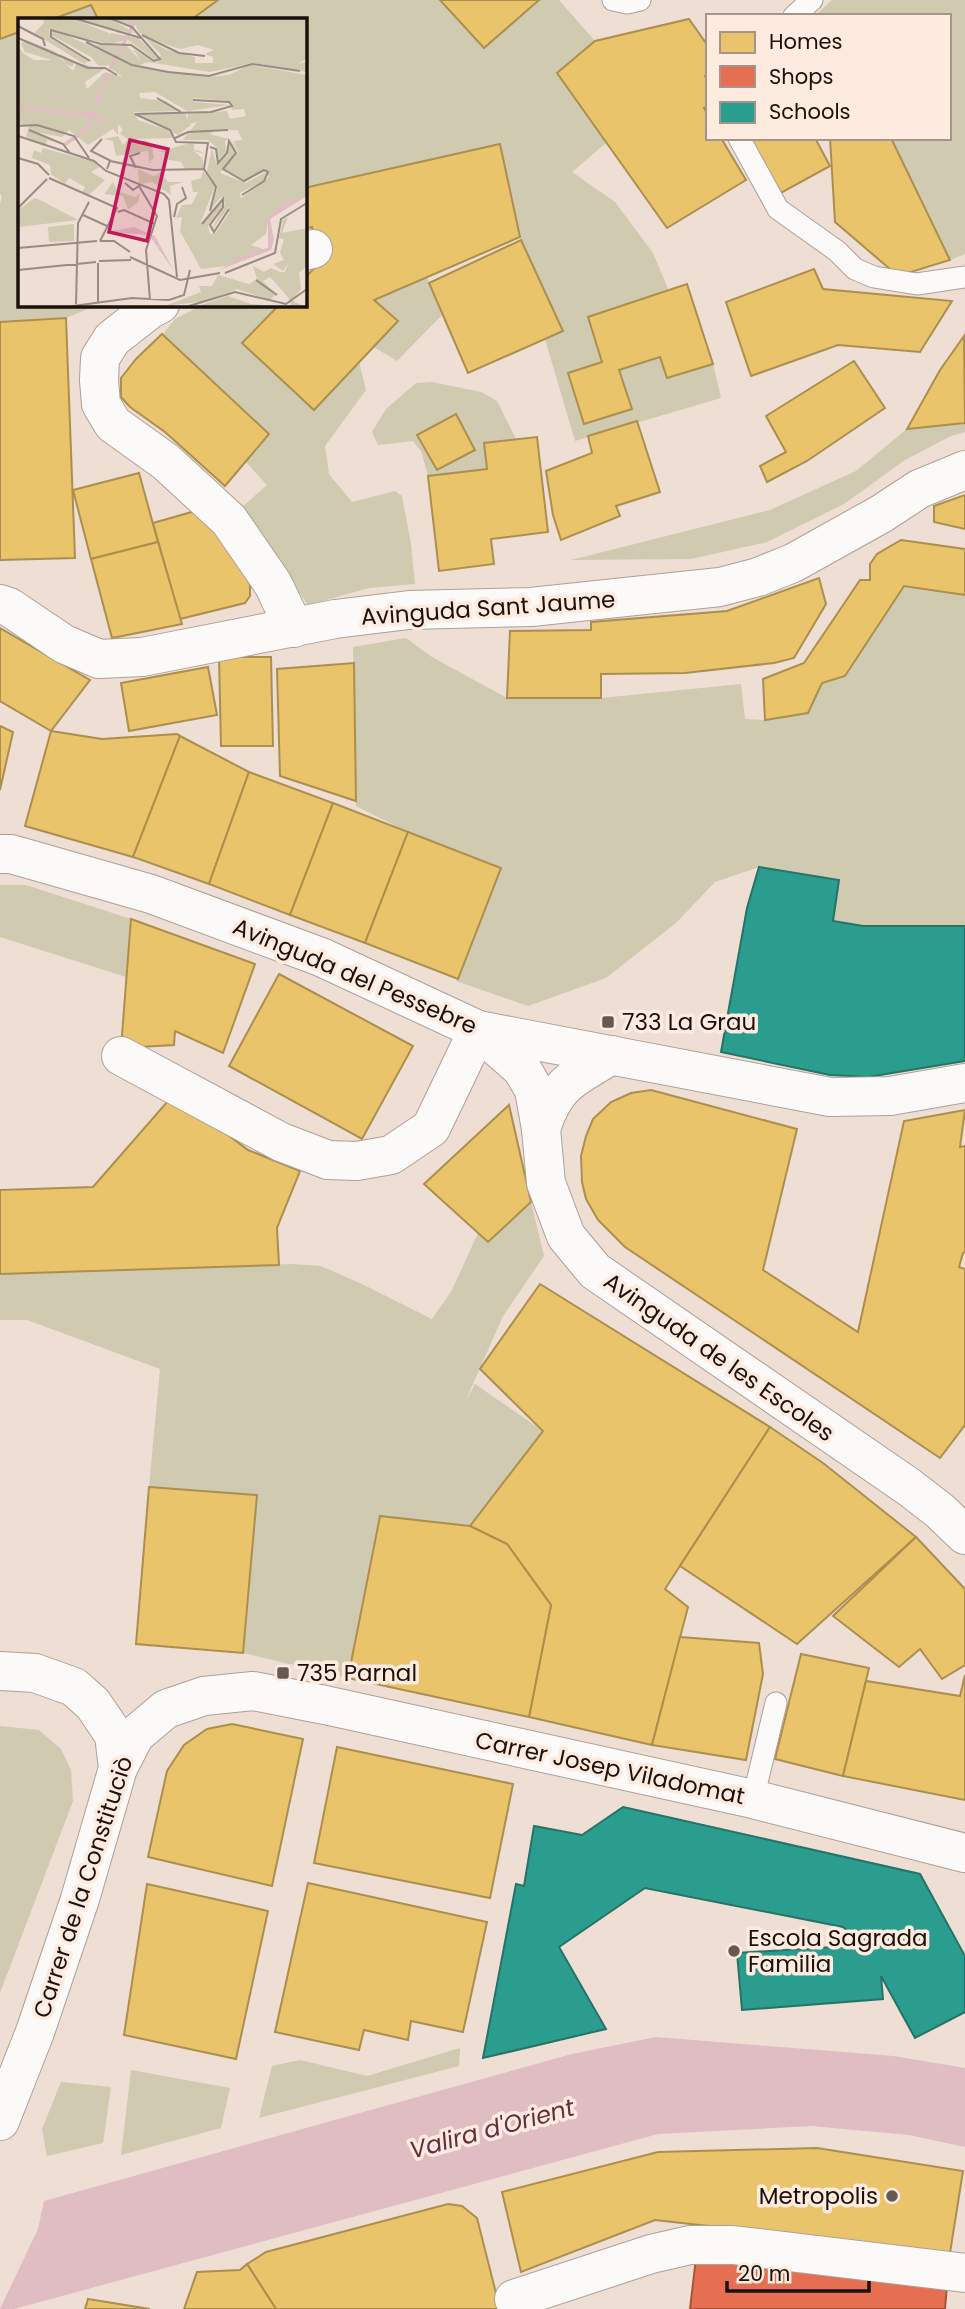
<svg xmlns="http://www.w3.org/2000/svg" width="965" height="2309" font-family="Poppins,sans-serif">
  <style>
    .green { fill: #d0cab0 }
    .water { fill: #e0bcc3 }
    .homes { fill: #e9c46a; stroke: #ac8f4e; stroke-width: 2 }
    .shops { fill: #e76f51; stroke: #aa533c; stroke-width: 2 }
    .schools { fill: #2a9d8f; stroke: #267368; stroke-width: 2 }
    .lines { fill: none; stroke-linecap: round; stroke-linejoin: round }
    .lane-casing { stroke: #ada199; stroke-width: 23 }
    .street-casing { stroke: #ada199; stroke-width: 40 }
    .secondary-casing { stroke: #ada199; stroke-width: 40 }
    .lane { stroke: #fcfaf9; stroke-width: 21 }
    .street { stroke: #fcfaf9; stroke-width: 38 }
    .secondary { stroke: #fcfaf9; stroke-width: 38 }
    .poi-dot { fill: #665952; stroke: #feebe0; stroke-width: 2.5 }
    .labels { text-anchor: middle; stroke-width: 7; stroke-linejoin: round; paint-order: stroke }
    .street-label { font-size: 23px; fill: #1c120c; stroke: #feebe0 }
    .poi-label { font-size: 23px; fill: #1c120c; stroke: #feebe0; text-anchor: start }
    .water-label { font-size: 24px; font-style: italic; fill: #662e44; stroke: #feebe0 }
    .inset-river { fill: none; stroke: #e0bcc3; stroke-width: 3.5 }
    .inset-road { fill: none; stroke: #9a8c84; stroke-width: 2 }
    .view { fill: #c2185b; fill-opacity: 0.15; stroke: #c2185b; stroke-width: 3.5 }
    .inset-edge { fill: none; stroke: #1c120c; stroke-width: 3.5 }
  </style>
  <rect width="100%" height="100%" fill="#eeded4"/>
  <g class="green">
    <polygon points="218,0 440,0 484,47 539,0 559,0 595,41 558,73 607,142 572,172 615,202 653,253 669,291 588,317 602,362 568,374 584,424 632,409 619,370 660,357 667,378 713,364 721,398 575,441 545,339 563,331 521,240 500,144 305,188 304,19 192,19"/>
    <polygon points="832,0 965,0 965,254 950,260 891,138 949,138 949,16 815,16"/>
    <polygon points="91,5 98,19 53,19"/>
    <polygon points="19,32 19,304 98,305 66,318 0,322 0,204 2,196 0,194 0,39"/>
    <polygon points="427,277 442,315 397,361 374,347 398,321 374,300"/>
    <polygon points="202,305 280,305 242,343 314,409 359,362 366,390 325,446 329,474 352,502 395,491 402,496 411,544 415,584 369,588 308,605 240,509 267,485 246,462 269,433 163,334 175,319"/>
    <polygon points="432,382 481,392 497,401 516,439 484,443 487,469 428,476 421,451 413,441 378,445 372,432 386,409 416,383"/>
    <polygon points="965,423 965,432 951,436 905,460 844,504 767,542 691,559 571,560 770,510 856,471 907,429"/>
    <polygon points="904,586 965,595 965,926 863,926 833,921 839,880 759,867 715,882 676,923 606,978 528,1006 456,981 501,868 408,832 356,806 353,647 406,638 432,657 507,698 601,698 741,684 745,719 765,720 808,713 822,683 845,675"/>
    <polygon points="0,885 26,885 131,919 126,977 0,937"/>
    <polygon points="531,1202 544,1256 503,1316 465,1402 475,1384 543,1431 470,1526 380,1516 348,1678 243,1653 257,1495 149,1487 160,1369 27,1320 0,1320 0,1274 291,1264 321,1266 364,1285 432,1319 452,1290 478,1233 488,1242"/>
    <polygon points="0,1726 39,1730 61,1749 71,1770 73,1801 0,1993"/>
    <polygon points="460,2048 459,2066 259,2118 272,2066 300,2060 367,2076"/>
    <polygon points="131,2070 230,2088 221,2128 121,2155"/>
    <polygon points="61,2082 111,2087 103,2143 47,2156 42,2129"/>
  </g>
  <polygon class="water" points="656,2037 893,2056 965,2068 965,2147 909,2135 811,2126 658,2134 14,2309 0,2309 38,2229 44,2201 572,2054"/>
  <g class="homes">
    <polygon points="0,0 218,0 192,19 98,19 91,5 53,19 19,19 19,32 0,39"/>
    <polygon points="440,0 539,0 484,48"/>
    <polygon points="689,19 708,46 708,74 705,76 708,82 708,106 704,108 708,115 708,138 721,138 746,180 667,228 557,73 595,41"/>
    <polygon points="750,138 815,138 830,166 779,194"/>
    <polygon points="830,138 891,138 950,260 898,276 835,222"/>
    <polygon points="500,144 520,237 374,300 398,321 314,410 242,343 280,304 304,304 304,279 320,262 312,227 304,229 304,188"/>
    <polygon points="521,240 563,331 468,373 429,283"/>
    <polygon points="814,269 823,289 952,301 920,352 838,345 751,376 726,302"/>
    <polygon points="687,284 713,364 667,378 660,357 619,370 632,409 584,424 568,373 602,362 588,317"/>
    <polygon points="66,318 75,558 0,560 0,322"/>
    <polygon points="162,334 269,434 225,486 165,432 130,407 121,397 121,378 136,359"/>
    <polygon points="964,336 965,423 907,429 940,370"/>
    <polygon points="854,361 885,408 807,461 767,482 760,466 786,452 766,416"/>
    <polygon points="456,414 475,450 437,470 417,435"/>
    <polygon points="637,421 660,492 616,506 620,516 561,540 553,515 546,471 592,453 588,436"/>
    <polygon points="537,437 548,532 491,539 494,564 439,571 428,476 487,469 484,443"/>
    <polygon points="139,473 158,542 91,559 73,490"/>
    <polygon points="965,495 965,529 934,522 934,506"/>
    <polygon points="199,510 250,577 250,596 245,603 180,619 153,523"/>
    <polygon points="901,540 965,549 965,595 904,586 845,676 822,683 808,713 765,720 763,679 804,663 860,580 870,580 870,564 877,554"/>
    <polygon points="158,542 182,624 112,638 91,559"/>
    <polygon points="819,578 826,604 794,658 774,663 685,673 601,674 601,698 507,698 510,631 591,630 591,622 727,611"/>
    <polygon points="0,628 90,680 51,731 0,701"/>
    <polygon points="219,657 271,657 273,746 221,746"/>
    <polygon points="354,663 356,801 280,776 277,669"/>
    <polygon points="208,667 217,715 129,731 121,683"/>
    <polygon points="0,726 13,732 0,790"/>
    <polygon points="51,731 102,739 177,734 180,736 133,857 25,826"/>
    <polygon points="180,736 249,772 209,884 133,857"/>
    <polygon points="249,772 333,803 290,915 209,884"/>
    <polygon points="333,803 408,832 365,943 290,915"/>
    <polygon points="408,832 501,868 458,979 365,943"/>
    <polygon points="131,919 255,964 223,1053 175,1031 174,1045 121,1048"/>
    <polygon points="279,974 413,1046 362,1139 229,1066"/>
    <polygon points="651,1090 797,1129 763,1270 858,1332 904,1121 965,1110 960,1147 965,1146 965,1252 963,1253 959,1267 965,1269 965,1425 940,1458 625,1247 598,1220 586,1199 582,1182 581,1156 586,1136 593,1119 611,1102 631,1093"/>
    <polygon points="174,1094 248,1150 300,1171 277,1228 279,1265 0,1274 0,1190 93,1187"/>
    <polygon points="509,1105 531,1202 488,1242 424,1184"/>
    <polygon points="540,1284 770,1427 665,1589 688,1607 652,1745 529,1717 551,1605 507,1544 470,1526 543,1431 480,1369"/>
    <polygon points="770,1427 823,1463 916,1537 797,1644 680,1566"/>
    <polygon points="149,1487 257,1495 243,1653 136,1644"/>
    <polygon points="380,1516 470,1526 507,1544 551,1605 529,1717 348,1678"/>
    <polygon points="916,1537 965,1589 965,1665 942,1679 920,1649 899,1667 833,1616"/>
    <polygon points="680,1637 759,1643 763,1674 746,1760 652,1745"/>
    <polygon points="801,1654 869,1668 843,1776 775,1759"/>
    <polygon points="965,1675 965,1800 843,1776 866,1681 960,1696"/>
    <polygon points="232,1724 303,1739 272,1886 148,1857 167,1771 184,1745 207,1729"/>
    <polygon points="337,1747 513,1784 490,1898 314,1863"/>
    <polygon points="308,1883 487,1922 463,2032 411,2021 408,2040 364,2030 359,2050 275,2032"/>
    <polygon points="147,1884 268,1911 236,2059 124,2035"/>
    <polygon points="817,2148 963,2171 950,2253 655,2220 521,2272 502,2192 658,2152"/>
    <polygon points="448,2204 462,2206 477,2218 500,2309 276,2309 247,2264 266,2252"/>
    <polygon points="247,2264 276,2309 184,2309 197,2272 240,2270"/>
    <polygon points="88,2299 150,2309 85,2309"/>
  </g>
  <polygon class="shops" points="696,2258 947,2285 945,2309 690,2309"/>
  <g class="schools">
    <polygon points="759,867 839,880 833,921 863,926 965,926 965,1061 868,1077 830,1075 721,1052 747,908"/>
    <polygon points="623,1807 920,1874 965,1956 965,2012 915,2038 881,1976 883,1999 742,2010 737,1953 865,1945 843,1927 645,1888 559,1947 606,2029 483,2058 516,1884 524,1886 534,1826 582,1835"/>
  </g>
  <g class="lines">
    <defs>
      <g id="lane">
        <polyline points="613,0 627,3 640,0"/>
        <polyline points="794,16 812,0"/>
        <polyline points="739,138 778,209 837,251 855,269 874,277 917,284 965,277"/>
        <polyline points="753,1799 776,1703"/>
      </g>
      <g id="street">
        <polyline points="304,251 313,249"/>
        <polyline points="160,304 149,310 112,339 100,358 99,380 101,404 113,424 166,462 229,520 273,584 294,628"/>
        <polyline points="0,604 9,607 64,644 99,659 142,657 335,619 409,610 531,607 720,587 758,577 793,563 881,514 919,489 965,470"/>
        <polyline points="121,1056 281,1142 328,1160 357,1161 391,1155 431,1128 478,1030"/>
        <polyline points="514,2299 651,2254 690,2245 733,2245 965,2273"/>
      </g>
      <g id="secondary">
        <polyline points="0,854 11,854 151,894 321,957 478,1030 830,1097 890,1096 965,1083"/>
        <polyline points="479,1031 522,1069 534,1090 541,1129 546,1183 566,1236 595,1271 909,1487 940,1511 965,1535"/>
        <path d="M541,1129C555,1084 573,1078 612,1055"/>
        <polyline points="0,1671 35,1673 74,1687 93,1704 114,1735 118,1768"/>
        <polyline points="0,2121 35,2032 80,1899 118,1768 135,1735 166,1709 204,1696 253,1691 325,1705 753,1799 965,1853"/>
      </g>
    </defs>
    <use href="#lane" class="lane-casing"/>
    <use href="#street" class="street-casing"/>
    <use href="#secondary" class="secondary-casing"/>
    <use href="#lane" class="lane"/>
    <use href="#street" class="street"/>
    <use href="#secondary" class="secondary"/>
  </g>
  <g class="poi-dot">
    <rect x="601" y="1015" width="14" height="14" rx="3.5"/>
    <rect x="276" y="1666" width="14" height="14" rx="3.5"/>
    <circle cx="734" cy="1951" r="7"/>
    <circle cx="892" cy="2196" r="7"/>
  </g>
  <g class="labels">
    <g class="street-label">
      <text transform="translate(488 608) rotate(-4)" y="8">Avinguda Sant Jaume</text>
      <text transform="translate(355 976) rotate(23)" y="8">Avinguda del Pessebre</text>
      <text transform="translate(719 1357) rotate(35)" y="8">Avinguda de les Escoles</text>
      <text transform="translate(610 1768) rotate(12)" y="8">Carrer Josep Viladomat</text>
      <text transform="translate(83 1887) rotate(-72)" y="8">Carrer de la Constituciò</text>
    </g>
    <g class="poi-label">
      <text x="622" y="1030">733 La Grau</text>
      <text x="297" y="1681">735 Parnal</text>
      <text x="748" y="1946">Escola Sagrada<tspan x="748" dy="26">Familia</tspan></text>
      <text x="878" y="2204" text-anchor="end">Metropolis</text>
    </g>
    <g class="water-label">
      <text transform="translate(492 2129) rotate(-15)" y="8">Valira d'Orient</text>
    </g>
  </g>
  <g transform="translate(18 18)">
    <rect width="289" height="289" fill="#eeded4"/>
    <path d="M25,0H53L91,15V20L92,15L120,20L141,40L137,42L110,22L90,26L31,11L32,20L70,43L66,46L16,15L26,5ZM59,0H90L117,15L101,13ZM93,0H289V40L280,46L288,44L289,54L234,45L192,54L130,44L119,48L77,27L109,28L123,43L115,31L139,45L143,37L127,20L149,32L177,39V45H195V39L187,36L196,32L180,27L163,31L149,27L121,15L116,4L114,8ZM37,12L118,49L190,59L211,57L231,47L289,57V178L266,185L251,198L248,216L233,227L245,231L207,248L183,251L162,213L164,199L158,200L164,187L174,186L180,174H175L173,163L183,160L185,153L197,168L182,206L203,182L204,188L190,208L192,216L198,215L211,195V189L193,213L207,185L203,179L193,191L199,171L189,153L194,130L198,145L210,137V124L217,135L202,155L228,165L248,154L246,162L222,175L223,180L251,159L247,150L229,163L206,151L220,134L211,121L207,123L208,134L199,143V130L190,122H165L170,115L196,113L192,116L211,121L221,132L215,123L224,122L220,112L172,113L179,104L170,106V96L209,93L212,101L228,98L226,91L214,92L211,83L175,80L176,84L212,87L169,93L137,74L121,75L122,80L148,83L163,93L116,94L120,102L149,112L156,120L111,121L116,126L127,122L134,127L136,140L131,144L137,145H131L130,133L98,138L95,123L85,121L100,118L105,127L110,121L102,116L105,112L100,106V117L95,111L70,127L51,112L44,119L11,113L37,124L29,122L27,128L8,119L11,108L0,106V27L5,35L16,42H34L7,34L3,26L7,22L36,33L47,45L42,36L57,44L54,49L48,46L55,53L59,45L86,51L67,64L69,71L87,54L105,59L93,51L95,47L81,48L73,39L33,17ZM119,95H167L173,107L160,117ZM176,124V132L182,133L187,136L176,133L185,141V151H167L163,144L147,141L146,134H140ZM25,130L76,144L81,149L73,154L87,162L70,178L64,175L67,169L51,160L47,166L33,156L32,147L14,140L16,132L23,135ZM120,151L136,158L143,154L150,164H165L152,168L153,177L134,164L121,166ZM95,164L99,173L117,179L122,175L120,184L110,192L105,178L86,176ZM17,180L24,183L60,202L0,209V192ZM289,188L270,199L264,215L289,210V248L281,255L283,271L274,282L285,288H269L273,287L270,279L252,259L245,263L258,276L252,282L219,271L189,283L147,288L183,274L181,268H194L200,257L231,266L239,261L235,248L246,254L253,250L262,254H267L270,246L265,253L255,246L266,242L262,235L266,221L261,220L265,202ZM56,206V223L31,224L30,209ZM210,278L233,286L257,288H180Z" fill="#d0cab0"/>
    <path d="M289,178L252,201L256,221L253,232L201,252L232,234L250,230V199L266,185ZM116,209L137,218L156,253L131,217L90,214Z" fill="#e0bcc3"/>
    <path class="inset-river" d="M92,51L119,0M79,87L89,55M0,90L77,97L89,104M46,127L68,112L78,90"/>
    <path class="inset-road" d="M55,0L123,20M0,8L25,21L27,28M124,17L161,35L187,38M0,20L70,50M68,24L114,47L150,54L191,58L234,46L282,53M72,43L33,19V12L83,26L113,27L136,43L142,41L114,9L91,0M70,50H87L99,57M139,80L163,94M0,108L19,107L56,118L71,140M11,112L45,126L52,135M0,118L76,143L88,153L146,176L151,182L159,259M157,120L170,114L210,112M84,121L73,133L93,143M192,129L198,131L200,145L209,135L211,123L218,135L205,151L226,163L246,152L250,154L246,163L224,177M0,140L20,146L31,157M118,150L112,138L122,135M89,151L92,143L135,152L186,151L190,125L158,124L152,112L117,96L193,94L214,88L211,84L175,82M186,151L198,169L192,193M31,160L99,190L82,223M107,165L115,172L121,168L139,198L128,232L132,282M0,190L29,161M100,194L106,192L137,206M65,197L89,208M156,199L159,186L168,180L164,169M184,206L205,181V189L192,207L196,214L211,191M82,223H96L112,234M0,230L79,223M112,239L162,262L202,255M81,243L113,242M0,252L78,244M207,255L257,235L263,201L289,185M238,262L259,277M58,286L60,205L71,184M80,286V245M55,288L114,280L151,282L166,277L172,252M171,288L217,274L268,286L289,271"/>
    <path class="view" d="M112,122L150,131L129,223L91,214Z"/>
    <rect width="289" height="289" class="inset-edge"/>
  </g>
  <rect x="706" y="14" width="245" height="126" fill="#feebe0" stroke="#a4948b" stroke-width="2"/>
  <rect x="720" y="32" width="35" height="21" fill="#e9c46a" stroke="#a4948b" stroke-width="2"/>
  <text x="769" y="49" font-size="21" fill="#1c120c">Homes</text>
  <rect x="720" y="66" width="35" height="21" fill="#e76f51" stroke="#a4948b" stroke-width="2"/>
  <text x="769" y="84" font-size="21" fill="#1c120c">Shops</text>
  <rect x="720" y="102" width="35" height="21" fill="#2a9d8f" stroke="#a4948b" stroke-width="2"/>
  <text x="769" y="119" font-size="21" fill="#1c120c">Schools</text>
  <path d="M727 2281v10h142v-10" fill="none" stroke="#1c120c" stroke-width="3.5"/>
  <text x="738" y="2281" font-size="21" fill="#1c120c" stroke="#feebe0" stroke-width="5" paint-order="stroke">20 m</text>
</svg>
